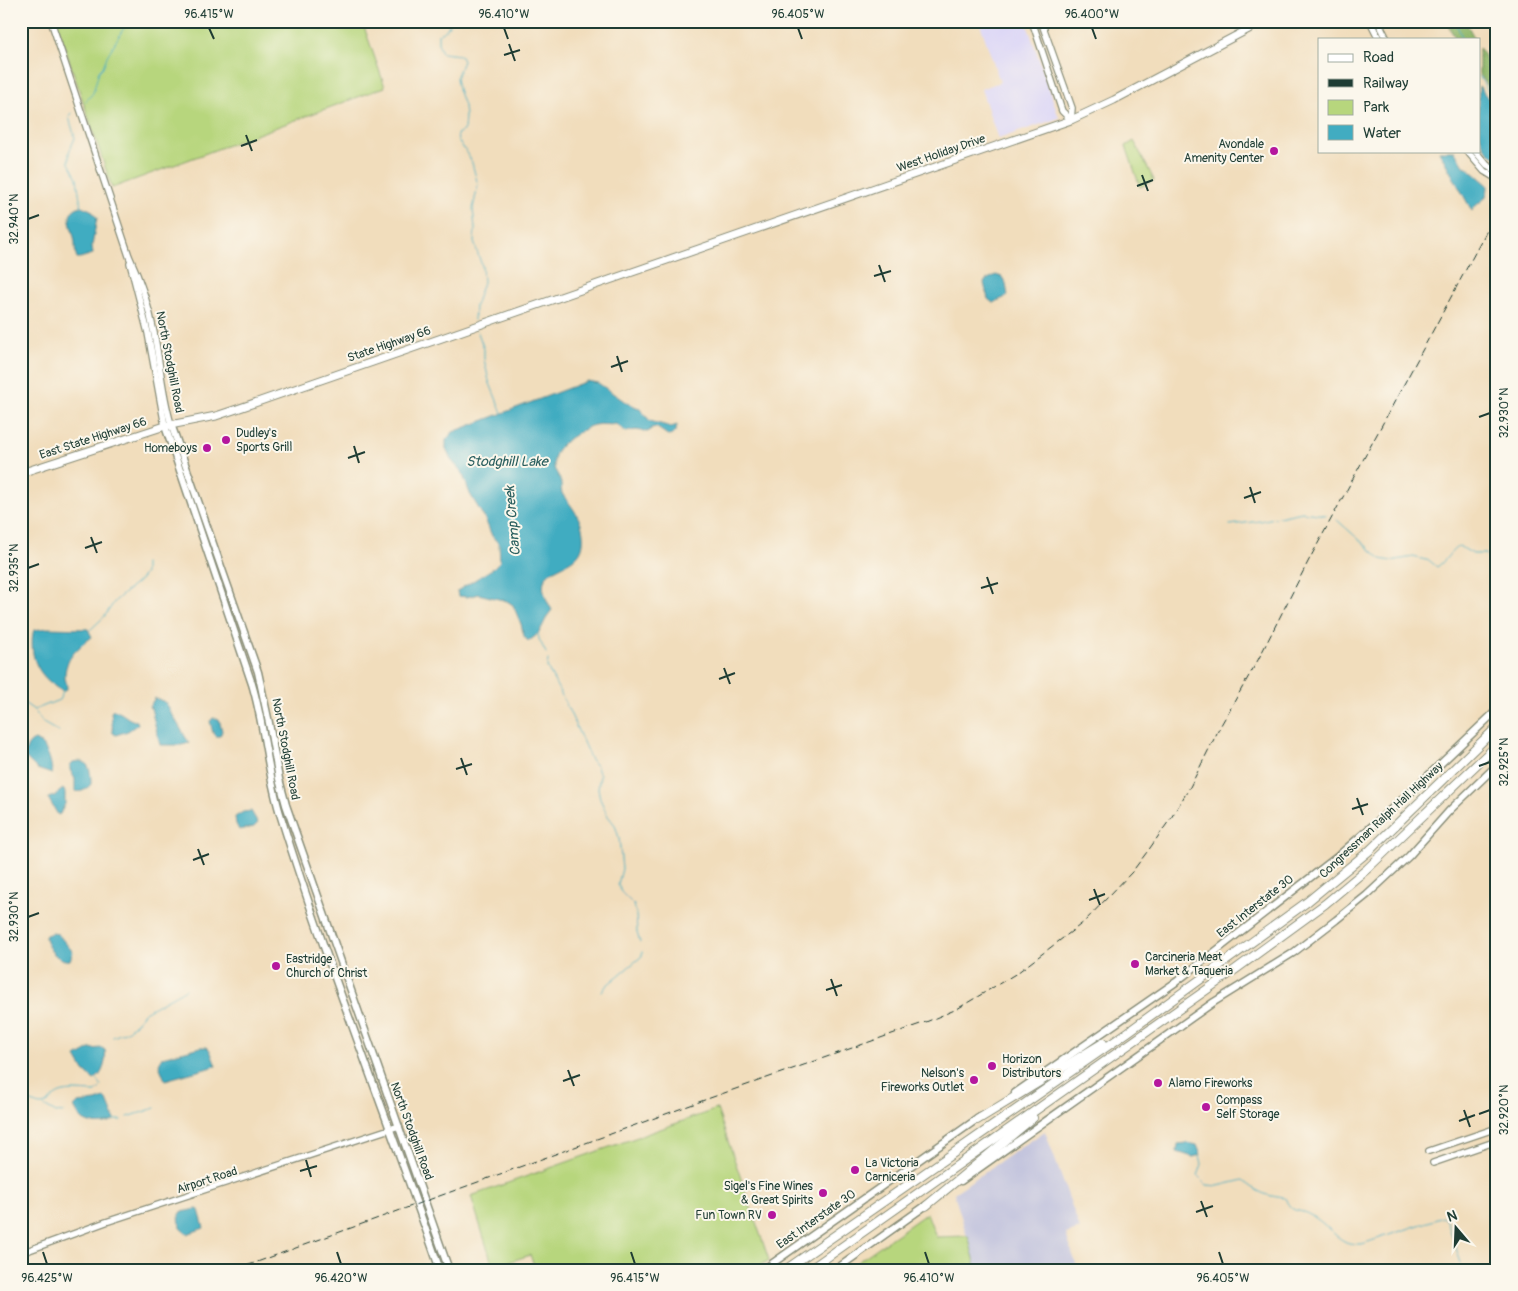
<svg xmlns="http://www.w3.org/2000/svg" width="1518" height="1291" font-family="Pangolin,sans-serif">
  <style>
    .built { fill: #dbd6f7 }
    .industrial { fill: #c1c2dd }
    .green { fill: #b7d67d; stroke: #6b8a58 }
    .forest { fill: #91b76c; stroke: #587a50 }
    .water { fill: #41acc1; stroke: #30747a }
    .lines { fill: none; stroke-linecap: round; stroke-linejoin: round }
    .stream { stroke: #41acc1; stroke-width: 1 }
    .tertiary-casing { stroke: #888d78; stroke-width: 8 }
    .secondary-casing { stroke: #888d78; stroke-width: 9 }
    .primary-casing { stroke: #888d78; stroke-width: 9 }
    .motorway-casing { stroke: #888d78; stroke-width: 10 }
    .tertiary { stroke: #fff; stroke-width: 5.5 }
    .secondary { stroke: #fff; stroke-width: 6 }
    .primary { stroke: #fff; stroke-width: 7 }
    .motorway { stroke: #fff; stroke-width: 8 }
    .rail { stroke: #1f3d34; stroke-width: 1; stroke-dasharray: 8 4; stroke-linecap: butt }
    .ticks { fill: none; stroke: #1f3d34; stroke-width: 2 }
    .poi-dot { fill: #b5179e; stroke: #fbf7ec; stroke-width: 2 }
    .labels { text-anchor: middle; stroke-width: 4; stroke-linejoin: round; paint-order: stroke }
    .poi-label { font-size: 12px; fill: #1f3d34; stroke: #fbf7ec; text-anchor: start }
    .street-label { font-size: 12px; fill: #1f3d34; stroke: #fbf7ec }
    .water-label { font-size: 14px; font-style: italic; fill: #295e5e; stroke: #fbf7ec }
    .neatline { fill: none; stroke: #1f3d34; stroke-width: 2 }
    .ticks-label { font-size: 12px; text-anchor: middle; fill: #1f3d34 }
  </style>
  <rect width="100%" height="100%" fill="#fbf7ec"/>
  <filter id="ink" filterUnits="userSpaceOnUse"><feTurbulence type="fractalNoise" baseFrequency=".02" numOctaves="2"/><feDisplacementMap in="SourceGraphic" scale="10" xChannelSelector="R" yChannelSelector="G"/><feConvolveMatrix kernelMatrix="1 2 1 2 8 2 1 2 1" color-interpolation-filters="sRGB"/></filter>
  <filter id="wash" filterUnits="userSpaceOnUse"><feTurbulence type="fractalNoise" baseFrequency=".0096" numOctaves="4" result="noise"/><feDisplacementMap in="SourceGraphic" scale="20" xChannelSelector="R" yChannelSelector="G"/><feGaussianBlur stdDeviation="1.12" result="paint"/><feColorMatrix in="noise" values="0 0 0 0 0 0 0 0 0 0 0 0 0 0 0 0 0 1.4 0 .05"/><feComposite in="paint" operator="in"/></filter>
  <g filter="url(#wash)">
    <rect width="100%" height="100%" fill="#f1ddbc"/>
    <polygon class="built" points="979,21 1026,21 1059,118 998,139 981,89 1000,82"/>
    <polygon class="industrial" points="1045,1131 1080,1229 1066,1234 1078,1270 977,1270 954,1193"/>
    <g class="green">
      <polygon points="56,21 362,21 385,87 112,188"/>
      <polygon points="1134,141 1154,180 1140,187 1126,146"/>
      <polygon points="717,1109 769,1260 754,1270 536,1270 530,1255 493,1267 471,1196"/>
      <polygon points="927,1213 936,1237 968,1236 977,1270 846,1270"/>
    </g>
    <g class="forest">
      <polygon points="1445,21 1465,21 1475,39 1456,39"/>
      <polygon points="1479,47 1497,80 1497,103 1489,87 1479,74"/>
    </g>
    <g class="water">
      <path d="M1479,86L1497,111V158C1472,147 1479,108 1479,86Z"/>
      <path d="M1439,151H1455L1464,166L1467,167L1488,185C1488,204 1476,201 1472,211Z"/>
      <path d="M81,206L91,210L97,218L92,246L93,254L80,258H77C74,251 76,244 74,237C71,225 64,211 81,206Z"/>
      <polygon points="996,275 1002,277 1006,284 1008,296 993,303 988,299 984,283 986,280"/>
      <path d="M587,381L598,383L627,403L639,408L650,421L671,427L677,425C677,429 674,435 669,436L656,427L651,428V430L647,432L636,430L626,432L616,424C609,426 601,423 594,425C585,427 577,434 570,438C561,444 552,454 554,466C554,471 559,475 560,480C562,484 560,490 563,495C574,509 585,523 583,543C579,576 522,559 552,610C542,621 544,633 528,641L524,636L521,624L513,605L507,601L478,594L467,597L458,596L457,591L492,569L500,561L499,544L492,536L485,519L470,494L462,472L451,460L446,449V440L453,432Z"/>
      <path d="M47,628L88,629L92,637C79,647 64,658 65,678C66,682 67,685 67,689L64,691C59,690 55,687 51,683C35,670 30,653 33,633L34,630Z"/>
      <polygon points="155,698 165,702 189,743 182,745 160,745 151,708 149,707"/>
      <path d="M113,710C122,711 128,721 137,721L138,724L128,731L116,735L113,733L111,712Z"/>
      <polygon points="213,718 219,719 222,731 220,736 216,736 213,733 210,721"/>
      <path d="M35,740C47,745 52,762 52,774L37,769L25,757C26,749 27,743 35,740Z"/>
      <path d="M80,761C90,762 91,774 91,784C87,789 82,793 75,791V779L70,770V765L73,762Z"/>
      <polygon points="63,789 65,792 65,804 60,814 58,815 48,798 54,796"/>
      <polygon points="251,811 258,823 254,827 239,830 236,824 235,817 243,812"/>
      <path d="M52,933L58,934L73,952L70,960C58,962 47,949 45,937L46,935Z"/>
      <polygon points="201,1047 207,1047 210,1050 216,1066 165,1080 159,1065 162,1057"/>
      <path d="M102,1048L105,1050C107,1059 103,1076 94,1080L84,1071L76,1057L90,1049Z"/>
      <path d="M104,1098L107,1100L115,1120C107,1126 92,1126 83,1120C79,1117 77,1112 74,1107L78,1103L96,1101Z"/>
      <polygon points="1188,1143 1197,1145 1201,1155 1193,1157 1177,1152 1178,1144"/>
      <polygon points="197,1209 199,1210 204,1228 187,1234 180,1228 179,1214 181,1212"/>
    </g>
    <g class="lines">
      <g class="stream">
        <polyline points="452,21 445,31 438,34 438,43 442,53 460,55 463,61 456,78 458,89 464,106 465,116 464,130 457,134 458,141 468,154 472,163 478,185 473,208 475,229 474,242 482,266 483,282 475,306 474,320"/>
        <polyline points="1455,21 1463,39"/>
        <polyline points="1479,76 1497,106"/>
        <polyline points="86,101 93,93 99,71 103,67 107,56 128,21"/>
        <polyline points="72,113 69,117 75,138 69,152 69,163 77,178 81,207"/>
        <polyline points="477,330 484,349 484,359 489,381 502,413"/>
        <path d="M1337,520L1381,559L1391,561L1413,557L1430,561L1437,567C1447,560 1449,552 1459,546L1473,554H1486L1497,567"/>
        <polyline points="1230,525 1260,521 1302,512 1326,515"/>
        <polyline points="90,630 104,617 115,601 140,580 145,573 145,564"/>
        <polyline points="538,633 539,639 546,653"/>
        <polyline points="548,660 547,667 568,708 590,758 597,767 600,776 598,788 600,799 608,816 615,825 619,838 622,869 618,884 621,892 634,905 636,913 637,933 640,942"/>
        <polyline points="21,701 34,710 43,723 59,732"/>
        <polyline points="34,710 59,700 64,690"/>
        <polyline points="602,992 606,986 642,956 642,952"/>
        <polyline points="113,1037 127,1031 136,1023 143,1013 186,989"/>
        <polyline points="97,1079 101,1085"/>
        <polyline points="21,1099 28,1102"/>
        <path d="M30,1101C50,1113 47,1095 64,1092C74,1090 86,1092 96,1092L100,1088"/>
        <polyline points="44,1106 56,1113 64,1112"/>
        <polyline points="128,1117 155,1108"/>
        <polyline points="114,1120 121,1120"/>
        <path d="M1200,1155L1202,1164L1198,1176L1207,1185L1218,1186L1243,1180C1258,1193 1266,1196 1285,1198C1292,1215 1298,1208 1310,1215C1324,1221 1333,1236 1346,1242C1351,1244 1356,1244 1362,1244L1443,1217L1447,1221L1461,1263"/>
      </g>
    </g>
  </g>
  <g filter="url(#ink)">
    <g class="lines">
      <defs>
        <g id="tertiary">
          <path d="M51,21L129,256C140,280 149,306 154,333C160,363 162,394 171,424"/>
          <polyline points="1032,21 1062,111 1071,120"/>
          <polyline points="1041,21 1072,108 1071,120"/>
          <polyline points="1370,21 1379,39"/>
          <polyline points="1378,21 1387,39"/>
          <polyline points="1467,151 1484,171 1497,179"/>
          <polyline points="1475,151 1487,165 1497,171"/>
          <polyline points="130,263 148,333 165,426"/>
          <polyline points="1429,1151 1497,1128"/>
          <polyline points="1433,1163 1497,1141"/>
          <polyline points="21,1253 106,1222 399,1126"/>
        </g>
        <g id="secondary">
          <polyline points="171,424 258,672 269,723 279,779 286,805 449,1270"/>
          <path d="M165,426L252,684C265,727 267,773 281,817C328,969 388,1118 440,1270"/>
          <polyline points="1015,1093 1176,982 1338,856 1412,791 1497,710"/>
          <polyline points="961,1181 1214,1002 1293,953 1336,920 1367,895 1409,856 1450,810 1497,765"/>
          <polyline points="763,1270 980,1117"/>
          <polyline points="835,1270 928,1204"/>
        </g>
        <polyline id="primary" points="21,473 165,426 216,416 237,409 1071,120 1114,100 1264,21"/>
        <g id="motorway">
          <polyline points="977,1120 1103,1043"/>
          <polyline points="926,1206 1033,1118"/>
          <polyline points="785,1270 1128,1032 1307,902 1369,851 1497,727"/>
          <polyline points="809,1270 1236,969 1325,904 1367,869 1497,745"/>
        </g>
      </defs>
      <use href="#tertiary" class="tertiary-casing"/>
      <use href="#secondary" class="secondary-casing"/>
      <use href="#primary" class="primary-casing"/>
      <use href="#motorway" class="motorway-casing"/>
      <use href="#tertiary" class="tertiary"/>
      <use href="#secondary" class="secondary"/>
      <use href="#primary" class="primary"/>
      <use href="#motorway" class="motorway"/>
      <polyline class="rail" points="235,1270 710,1098 926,1022 957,1009 1017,973 1084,922 1132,872 1150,848 1171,818 1190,787 1221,725 1258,660 1309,560 1497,212"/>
    </g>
  </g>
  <path class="ticks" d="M209,28L214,39M504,28L508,39M798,28L802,39M1092,28L1096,39M509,44L515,61M504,55L520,50M246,135L252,151M241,146L257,140M1142,175L1148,191M1137,186L1153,180M28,219L39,215M879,265L885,282M874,276L891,271M617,356L622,372M611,367L628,361M1479,417L1490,413M354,446L359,463M348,458L365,452M1250,487L1255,503M1244,498L1261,492M91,537L97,553M85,548L102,542M28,568L39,564M987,577L993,594M981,588L998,583M724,668L730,684M719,679L735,673M461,758L467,775M1479,766L1490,762M456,769L472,764M1357,798L1363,815M1352,809L1368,804M198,849L204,865M193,860L209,854M1094,889L1100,905M1089,900L1105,894M28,917L39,913M831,979L837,996M826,990L842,985M568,1070L574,1086M563,1081L580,1075M1464,1110L1470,1127M1479,1114L1490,1110M1459,1121L1475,1115M306,1160L311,1177M300,1171L317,1166M1201,1201L1207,1217M1196,1212L1213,1206M43,1252L47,1264M337,1252L341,1264M631,1252L635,1264M925,1252L929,1264M1219,1252L1223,1264"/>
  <g class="poi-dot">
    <circle cx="1274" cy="151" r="5"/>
    <circle cx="226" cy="440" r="5"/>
    <circle cx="207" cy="448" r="5"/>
    <circle cx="1135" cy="964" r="5"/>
    <circle cx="276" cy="966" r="5"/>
    <circle cx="992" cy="1066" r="5"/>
    <circle cx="974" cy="1080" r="5"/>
    <circle cx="1158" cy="1083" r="5"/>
    <circle cx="1206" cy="1107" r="5"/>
    <circle cx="855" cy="1170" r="5"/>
    <circle cx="823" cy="1193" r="5"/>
    <circle cx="772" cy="1215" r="5"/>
  </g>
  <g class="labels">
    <g class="poi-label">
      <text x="1264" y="148" text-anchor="end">Avondale<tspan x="1264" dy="14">Amenity Center</tspan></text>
      <text x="236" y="437">Dudley's<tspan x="236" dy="14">Sports Grill</tspan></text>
      <text x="197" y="452" text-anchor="end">Homeboys</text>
      <text x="1145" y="961">Carcineria Meat<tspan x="1145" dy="14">Market &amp; Taqueria</tspan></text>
      <text x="286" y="963">Eastridge<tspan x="286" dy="14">Church of Christ</tspan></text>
      <text x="1002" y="1063">Horizon<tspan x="1002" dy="14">Distributors</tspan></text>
      <text x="964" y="1077" text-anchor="end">Nelson's<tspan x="964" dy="14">Fireworks Outlet</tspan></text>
      <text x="1168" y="1087">Alamo Fireworks</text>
      <text x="1216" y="1104">Compass<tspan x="1216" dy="14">Self Storage</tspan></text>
      <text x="865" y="1167">La Victoria<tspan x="865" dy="14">Carniceria</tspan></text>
      <text x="813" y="1190" text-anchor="end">Sigel's Fine Wines<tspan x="813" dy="14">&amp; Great Spirits</tspan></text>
      <text x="762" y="1219" text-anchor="end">Fun Town RV</text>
    </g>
    <g class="street-label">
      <text transform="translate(941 153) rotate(-19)" y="4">West Holiday Drive</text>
      <text transform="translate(389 344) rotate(-19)" y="4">State Highway 66</text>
      <text transform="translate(170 362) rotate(79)" y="4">North Stodghill Road</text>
      <text transform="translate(93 438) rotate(-18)" y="4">East State Highway 66</text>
      <text transform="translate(286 749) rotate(79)" y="4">North Stodghill Road</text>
      <text transform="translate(1381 820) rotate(-43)" y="4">Congressman Ralph Hall Highway</text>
      <text transform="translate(1255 906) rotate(-38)" y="4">East Interstate 30</text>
      <text transform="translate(412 1131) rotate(70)" y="4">North Stodghill Road</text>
      <text transform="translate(207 1180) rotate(-18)" y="4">Airport Road</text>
      <text transform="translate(816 1219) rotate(-35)" y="4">East Interstate 30</text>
    </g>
    <g class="water-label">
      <text x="507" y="466">Stodghill Lake</text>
      <text transform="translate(512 521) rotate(-95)" y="5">Camp Creek</text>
    </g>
  </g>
  <rect width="1518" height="1291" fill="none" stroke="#fbf7ec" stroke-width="55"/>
  <rect x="1318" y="38" width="162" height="115" fill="#fbf7ec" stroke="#a3ada2"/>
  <rect x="1328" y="54" width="25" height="8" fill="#ffffff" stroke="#a3ada2"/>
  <text x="1363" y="62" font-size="15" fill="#1f3d34">Road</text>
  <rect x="1328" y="79" width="25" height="8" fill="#1f3d34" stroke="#a3ada2"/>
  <text x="1363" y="88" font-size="15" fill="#1f3d34">Railway</text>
  <rect x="1328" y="100" width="25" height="15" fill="#b7d67d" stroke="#a3ada2"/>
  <text x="1363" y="112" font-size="15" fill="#1f3d34">Park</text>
  <rect x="1328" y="125" width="25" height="15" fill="#41acc1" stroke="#a3ada2"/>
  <text x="1363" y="138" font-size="15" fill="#1f3d34">Water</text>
  <g transform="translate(1456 1228) rotate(341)" stroke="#fbf7ec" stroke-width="4" paint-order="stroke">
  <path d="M0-4L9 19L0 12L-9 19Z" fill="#1f3d34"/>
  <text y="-8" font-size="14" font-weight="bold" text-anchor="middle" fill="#1f3d34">N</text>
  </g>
  <rect x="28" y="28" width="1462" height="1236" class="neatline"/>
  <g class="ticks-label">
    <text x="209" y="18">96.415°W</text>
    <text x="504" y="18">96.410°W</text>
    <text x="798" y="18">96.405°W</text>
    <text x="1092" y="18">96.400°W</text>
    <text transform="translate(14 219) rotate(-90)" y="4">32.940°N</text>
    <text transform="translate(1504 413) rotate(-90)" y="4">32.930°N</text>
    <text transform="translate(14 568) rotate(-90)" y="4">32.935°N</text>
    <text transform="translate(1504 762) rotate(-90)" y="4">32.925°N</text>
    <text transform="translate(14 917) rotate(-90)" y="4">32.930°N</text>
    <text transform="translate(1504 1110) rotate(-90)" y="4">32.920°N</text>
    <text x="47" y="1282">96.425°W</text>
    <text x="341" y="1282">96.420°W</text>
    <text x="635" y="1282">96.415°W</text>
    <text x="929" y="1282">96.410°W</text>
    <text x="1223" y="1282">96.405°W</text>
  </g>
</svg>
